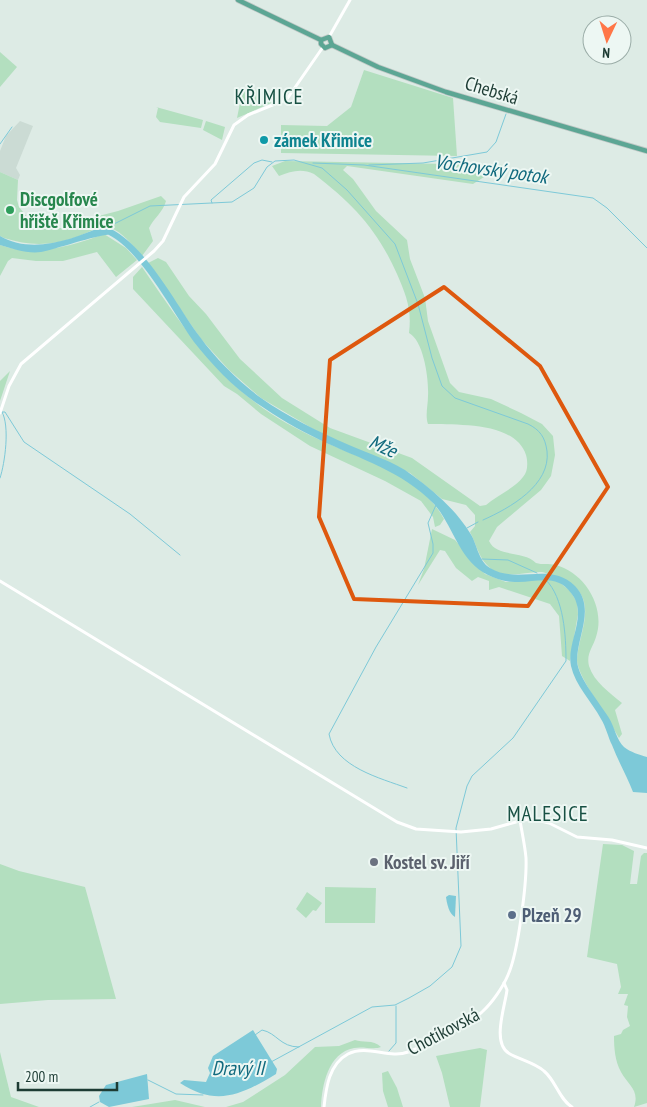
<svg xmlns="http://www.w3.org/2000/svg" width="647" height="1107" font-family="'PT Sans Narrow',sans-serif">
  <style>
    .built { fill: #cbdbd4 }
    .green { fill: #b3dfbf }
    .water { fill: #7dc9d8 }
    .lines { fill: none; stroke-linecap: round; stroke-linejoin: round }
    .stream { stroke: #7dc9d8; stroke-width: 1 }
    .major-casing { stroke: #c0c8c6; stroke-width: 6 }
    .minor { stroke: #fff; stroke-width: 3 }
    .major { stroke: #5ca694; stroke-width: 4.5 }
    .marked { fill: none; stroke: #de580e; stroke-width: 4; stroke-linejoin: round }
    .culture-dot { fill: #0f9aa8; stroke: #edf7f3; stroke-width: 2 }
    .leisure-dot { fill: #2e9e5b; stroke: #edf7f3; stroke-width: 2 }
    .worship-dot { fill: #6b7280; stroke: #edf7f3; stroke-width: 2 }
    .service-dot { fill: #5c6f8a; stroke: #edf7f3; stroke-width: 2 }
    .labels { text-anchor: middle; stroke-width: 4; stroke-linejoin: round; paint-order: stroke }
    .street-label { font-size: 19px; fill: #1d3c34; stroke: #edf7f3 }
    .culture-label { font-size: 19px; font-weight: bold; fill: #0d838f; stroke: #edf7f3; text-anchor: start }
    .leisure-label { font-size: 19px; font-weight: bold; fill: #27864d; stroke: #edf7f3; text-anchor: start }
    .worship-label { font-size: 19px; font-weight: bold; fill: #5b616d; stroke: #edf7f3; text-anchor: start }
    .service-label { font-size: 19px; font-weight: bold; fill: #4e5e75; stroke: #edf7f3; text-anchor: start }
    .water-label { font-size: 20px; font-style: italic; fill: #116a7e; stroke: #edf7f3 }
    .quarter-label { font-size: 21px; letter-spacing: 1px; fill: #175043; stroke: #edf7f3 }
  </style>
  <rect width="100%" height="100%" fill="#ddebe5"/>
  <polygon class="built" points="20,121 33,126 16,168 20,175 18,180 0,172 0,151 6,136"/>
  <g class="green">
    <polygon points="0,52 17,67 0,87"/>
    <polygon points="364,70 453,98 457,156 281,153 281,125 327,126 351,107"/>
    <polygon points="248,89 258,90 278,98 278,100 237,118 242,93"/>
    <polygon points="156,107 203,120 201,128 160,122 156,117 158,108"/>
    <polygon points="206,121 225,127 222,140 203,130"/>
    <path d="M285,161L505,165L493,177H484L473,184L347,166L343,170L353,179L376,211L407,240L410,259L425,298L428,321L450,383L459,392L491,399L521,413L542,424L553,436L555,455L551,476L541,490L497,527L489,541C497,558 524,550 536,563C542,565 549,563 555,565C585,572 606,608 596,637C593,647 586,654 589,666C594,682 610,693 622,703L615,710L622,734L619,738C610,721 578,677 577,661C577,638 596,608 576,588C573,584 547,573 542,572C524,571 502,582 487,565C478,556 476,543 470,532L475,526V515L466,505L442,499L410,473L320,433L261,398L229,370L201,339L148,263L158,258L166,262L189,296L206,314L240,359L282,398L330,428L412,458L480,506L486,505C497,495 514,489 523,477C528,472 528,462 526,455C515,421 456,425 428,424C425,416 428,405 428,396C429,380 424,341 409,333C412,309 406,295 397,274C377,229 353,204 314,174C302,168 291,171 279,176L272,166Z"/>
    <path d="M0,172L18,180L17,200L19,207L28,218L50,228H70L87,219L118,211L161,196L166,201C163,212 154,218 149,228L153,241L142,256C133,246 121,229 106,227C98,226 85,234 77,237C50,246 30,246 4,238L0,236Z"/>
    <path d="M104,234L126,248L137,260L116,277L97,252L63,261H36L12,258L8,261L0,276V245C33,257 73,246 104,234Z"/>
    <path d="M142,267C176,316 208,367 256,403C274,417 298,430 318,439C362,460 419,473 444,519L440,525L435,527L433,517L421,501L385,481L310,446L261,414L237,394L224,386L133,289V277Z"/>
    <polygon points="10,371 0,401 0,381"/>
    <polygon points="432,529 455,540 485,574 506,582 542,579 558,581 570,591 577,602 578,614 570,661 562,656 559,616 550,604 499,587 489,590 489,581 478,577 472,581 456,568 445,551 440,550 418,585 424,569"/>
    <path d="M603,844L622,845L634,851L630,884H637L641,856L644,853H647V1103L634,1107C640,1090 628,1085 621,1072C615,1061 614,1048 614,1036L621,1034L623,1030L630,1026L627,1017L628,1006L624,1005L628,994H618L621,987L617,964L587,957Z"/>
    <polygon points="0,864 19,871 85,887 116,999 48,1000 0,1004"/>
    <polygon points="325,887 376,888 375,923 325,923"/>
    <polygon points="307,892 322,903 316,911 313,910 306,918 296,909"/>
    <path d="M355,1040C362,1043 373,1039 381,1047C374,1050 363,1046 354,1048C328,1053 322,1085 321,1107H226L243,1102L285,1075L315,1047L339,1046Z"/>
    <polygon points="480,1048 487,1050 480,1107 450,1107 442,1073 436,1056"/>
    <polygon points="0,1052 11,1097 39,1107 0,1107"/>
    <polygon points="388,1071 397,1088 403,1107 388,1107 383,1091 382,1073"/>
    <polygon points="175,1100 205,1107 132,1107"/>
  </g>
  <g class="water">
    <path d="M104,226C144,240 175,304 200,337C216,359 239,382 261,398C288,417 319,432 349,445C369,454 394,461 412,475C434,491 455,509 470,533C477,543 478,561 490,568C518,585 550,561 575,586C596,608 577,636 577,661C578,678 600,703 609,718C614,726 617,741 624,747C630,752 640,755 647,757V793L633,792C627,776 618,761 612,745C608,737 606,727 601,719C592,702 575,685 571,666C566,642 589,615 571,593C556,573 536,583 515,582C505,582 496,579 488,575C459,561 453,525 434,504C402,471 360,459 320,440C299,430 277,417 258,404C235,389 211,364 194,342C174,314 140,250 109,235C104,233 53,250 41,252C28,254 13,249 0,245V236C33,255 72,239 104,226Z"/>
    <path d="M449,895L456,896L455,917C449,914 447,904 446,897Z"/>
    <path d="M253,1030L277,1069L276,1074C241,1095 217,1107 180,1083L184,1080L206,1082L210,1073L208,1068L213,1056Z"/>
    <polygon points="147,1074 149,1099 109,1107 100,1102 99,1096 106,1085"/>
  </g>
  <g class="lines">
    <g class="stream">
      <polyline points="0,144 12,127"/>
      <polyline points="313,163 364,165 593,198 607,208 647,248"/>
      <polyline points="369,165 423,163 487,152 496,142 506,114"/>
      <polyline points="212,203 211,200 254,163 262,160 272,162"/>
      <path d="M106,228L150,206L232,202L254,188L267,167L275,161L294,160L322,168L347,190L395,244L418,304L432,358L442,386L455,398L528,424C540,430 545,437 547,451C551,485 510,508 483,520"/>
      <polyline points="2,412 5,412 24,442 130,514 180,555"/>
      <path d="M0,478C5,463 10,426 2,412"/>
      <polyline points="467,528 478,522"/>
      <polyline points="482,559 508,560 537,573"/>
      <path d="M407,788C380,778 335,767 329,734L376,647L433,553V544L428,523L436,505"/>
      <path d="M255,1035L262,1030C277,1033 280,1047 299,1047"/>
      <polyline points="389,1051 396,1043 396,1006"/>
      <path d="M271,1062L372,1007L395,1005L409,998L430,986L452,967L461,946L456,828L467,786L472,776L513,738L566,661C566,636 564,598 546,580"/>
      <polyline points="148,1080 176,1094 203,1095"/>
      <polyline points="90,1107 99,1102"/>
    </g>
    <defs>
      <g id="major">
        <polyline points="238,0 321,40"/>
        <polyline points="321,40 329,37 332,45"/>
        <polyline points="321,40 321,44 325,48 332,45"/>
        <polyline points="332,45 378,67 446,92 647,151"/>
      </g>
    </defs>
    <use href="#major" class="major-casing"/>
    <g class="minor">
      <polyline points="329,37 350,0"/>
      <polyline points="0,413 9,386 21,364 154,251 163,241 184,197 215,164 234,125 248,115 287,99 323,47"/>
      <polyline points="0,581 397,822 416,829 461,832 491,829 523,820 533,819 549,823 577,837 612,840 647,848"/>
      <path d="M504,983L507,990C505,1007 491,1044 510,1054C521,1060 535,1063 544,1071C556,1081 559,1099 572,1107"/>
      <path d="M324,1107C326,1088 329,1064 348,1054C367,1044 389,1059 408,1052C426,1045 469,1025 482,1012C492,1003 503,987 508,975C518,953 527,883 526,858C525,846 522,833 520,820"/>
    </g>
    <use href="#major" class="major"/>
  </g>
  <path class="marked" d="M444,287L540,366L608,487L528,606L354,599L319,517L330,360Z"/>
  <circle class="culture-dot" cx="264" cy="140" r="5"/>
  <circle class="leisure-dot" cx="10" cy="210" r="5"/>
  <circle class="worship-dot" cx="374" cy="862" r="5"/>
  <circle class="service-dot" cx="512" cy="915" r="5"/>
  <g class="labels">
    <g class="street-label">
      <text transform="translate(492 90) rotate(17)" y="7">Chebská</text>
      <text transform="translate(443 1031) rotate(-28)" y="7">Chotíkovská</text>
    </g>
    <g class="culture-label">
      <text x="274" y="147">zámek Křimice</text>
    </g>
    <g class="leisure-label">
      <text x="20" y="206">Discgolfové<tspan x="20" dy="22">hřiště Křimice</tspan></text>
    </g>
    <g class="worship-label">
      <text x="384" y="869">Kostel sv. Jiří</text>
    </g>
    <g class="service-label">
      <text x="522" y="922">Plzeň 29</text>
    </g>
    <g class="water-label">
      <text transform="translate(491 169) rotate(8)" y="7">Vochovský potok</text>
      <text transform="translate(383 446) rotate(24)" y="7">Mže</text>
      <text x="238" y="1075">Dravý II</text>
    </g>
    <g class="quarter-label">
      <text x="269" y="104">KŘIMICE</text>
      <text x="548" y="821">MALESICE</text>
    </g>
  </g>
  <g transform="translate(607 40) rotate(184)"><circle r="24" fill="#edf7f3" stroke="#9aaca7"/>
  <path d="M0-4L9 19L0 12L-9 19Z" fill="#ff7647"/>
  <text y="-8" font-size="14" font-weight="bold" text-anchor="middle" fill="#1d3c34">N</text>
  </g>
  <path d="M18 1082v8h99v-8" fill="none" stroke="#1d3c34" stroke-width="2.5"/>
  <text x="25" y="1082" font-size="15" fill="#1d3c34" stroke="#edf7f3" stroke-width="4" paint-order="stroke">200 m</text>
</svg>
